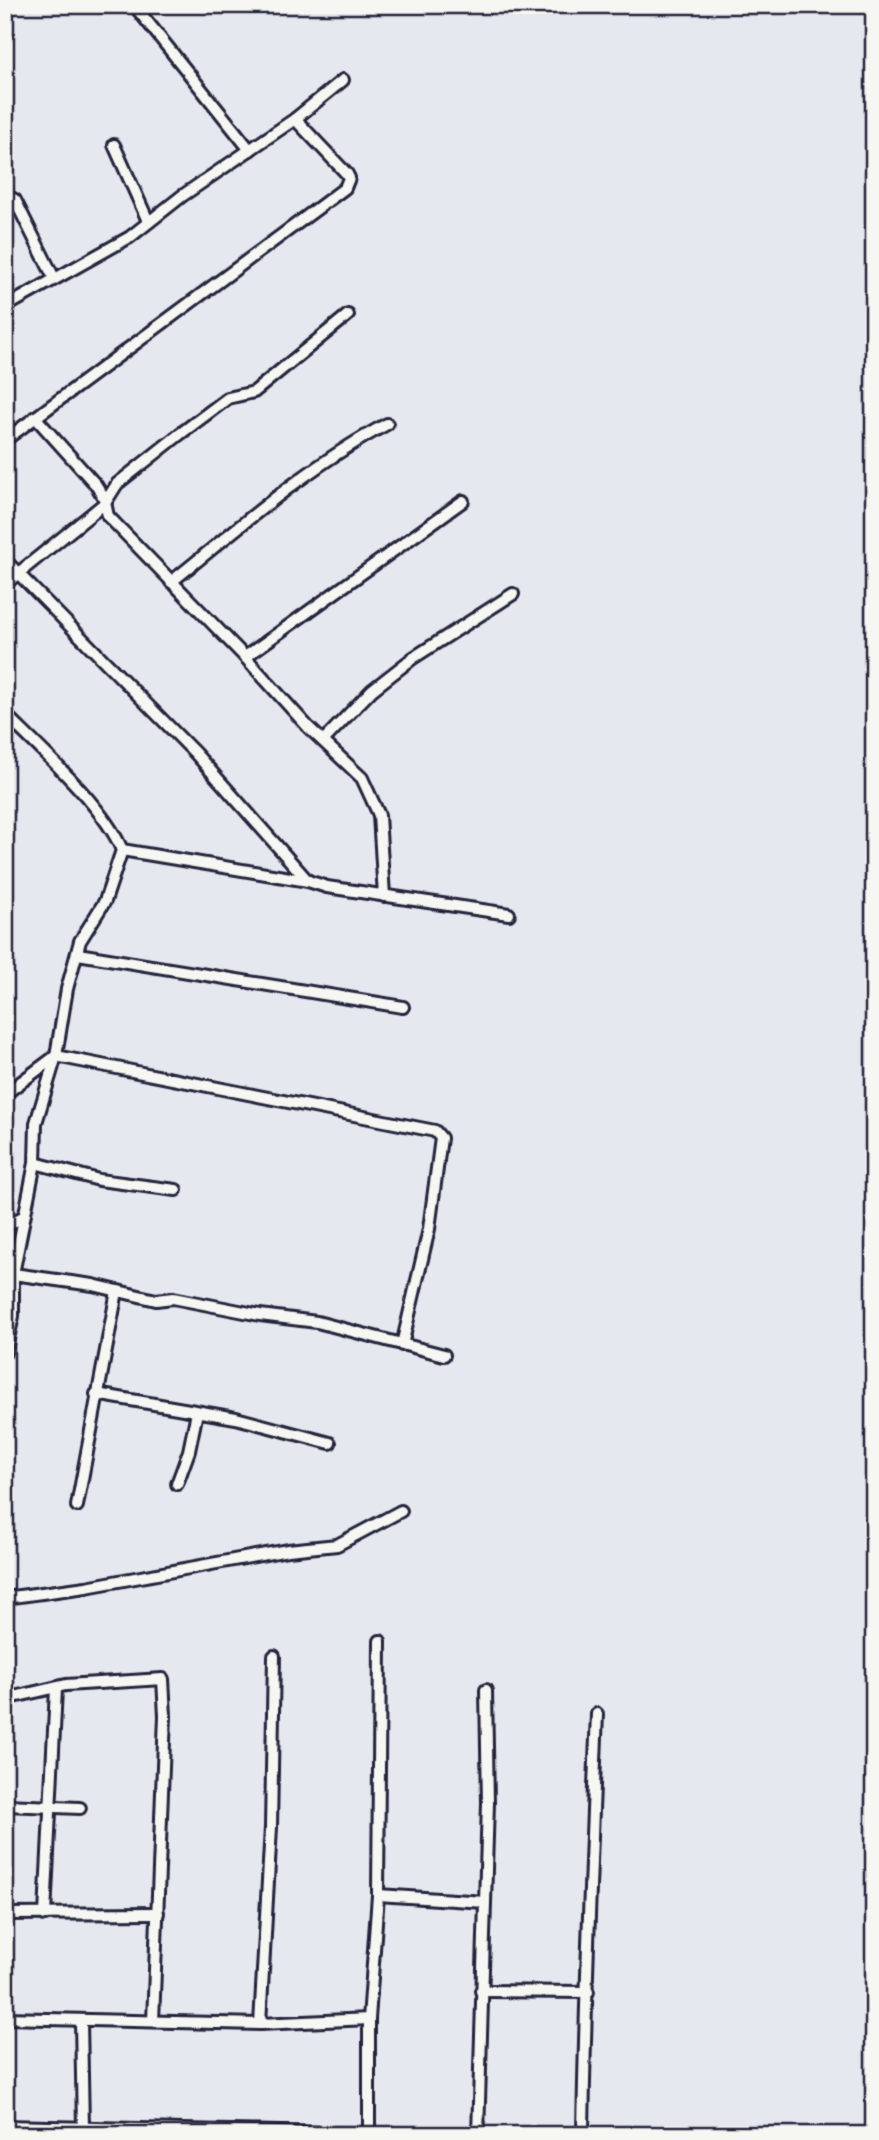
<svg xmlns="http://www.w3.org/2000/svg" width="879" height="2140" font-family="Itim,sans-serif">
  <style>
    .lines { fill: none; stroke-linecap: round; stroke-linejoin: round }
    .minor-casing { stroke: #22223b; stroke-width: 16 }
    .minor { stroke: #f6f6f2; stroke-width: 10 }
  </style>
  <rect width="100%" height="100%" fill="#e5e9ef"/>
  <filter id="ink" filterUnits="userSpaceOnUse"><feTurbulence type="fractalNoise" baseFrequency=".0143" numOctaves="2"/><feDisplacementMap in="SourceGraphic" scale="14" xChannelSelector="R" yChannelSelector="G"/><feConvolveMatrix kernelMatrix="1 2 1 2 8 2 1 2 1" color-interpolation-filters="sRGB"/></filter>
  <g filter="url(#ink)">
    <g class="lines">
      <defs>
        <g id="minor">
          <polyline points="134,5 250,150"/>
          <polyline points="114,145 148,221"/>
          <polyline points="5,195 15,200 54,278"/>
          <polyline points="5,307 130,237 182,196 295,119 343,80"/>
          <polyline points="35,417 96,485 104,498 108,516 245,657 308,727 362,778 379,815 384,896"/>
          <polyline points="5,440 345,188 349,178 347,174 295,119"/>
          <polyline points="5,560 195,753 308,881"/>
          <path d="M171,582C241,526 308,466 387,424"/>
          <polyline points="5,584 105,503 117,484 180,434 228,398 254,392 348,315"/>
          <polyline points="245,657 463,501"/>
          <path d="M5,714C40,749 104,806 122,850L105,901L80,941L67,989L56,1056L36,1123L35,1163L13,1274V1316L5,1353"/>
          <polyline points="324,740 372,690 413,658 513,594"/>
          <polyline points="122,850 308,881 327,887 509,914"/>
          <polyline points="78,954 403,1007"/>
          <polyline points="5,1094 56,1056 435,1131 441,1138 429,1229 402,1345"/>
          <polyline points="35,1163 99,1180 176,1190"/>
          <polyline points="5,1226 23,1217"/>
          <polyline points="13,1274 93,1285 156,1300 173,1298 260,1315 317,1322 444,1355"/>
          <polyline points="96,1394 236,1418 330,1443"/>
          <polyline points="177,1484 189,1451 197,1412"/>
          <polyline points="77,1506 117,1291"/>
          <polyline points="5,1598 86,1587 288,1550 337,1545 401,1511"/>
          <polyline points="274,1656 271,1827 260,2024 369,2019"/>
          <polyline points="5,1699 66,1685 163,1679 165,1716 153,2021"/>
          <polyline points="5,1805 80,1808"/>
          <polyline points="378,1895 485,1902"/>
          <polyline points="5,1914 158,1913"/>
          <polyline points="45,1915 56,1689"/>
          <polyline points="481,1991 588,1992"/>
          <polyline points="5,2018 260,2024"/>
          <polyline points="81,2021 83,2128"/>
          <polyline points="5,2126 369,2134"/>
          <polyline points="369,2135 369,2019 378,1895 380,1641"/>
          <polyline points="478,2135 488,1803 486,1690"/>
          <path d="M583,2135C585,1995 591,1854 597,1714"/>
        </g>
      </defs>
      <use href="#minor" class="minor-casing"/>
      <use href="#minor" class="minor"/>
    </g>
  </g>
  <rect width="879" height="2140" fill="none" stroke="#f6f6f2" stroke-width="28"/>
  <rect x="14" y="14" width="851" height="2112" fill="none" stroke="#22223b" stroke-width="2.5" filter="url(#ink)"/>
</svg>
